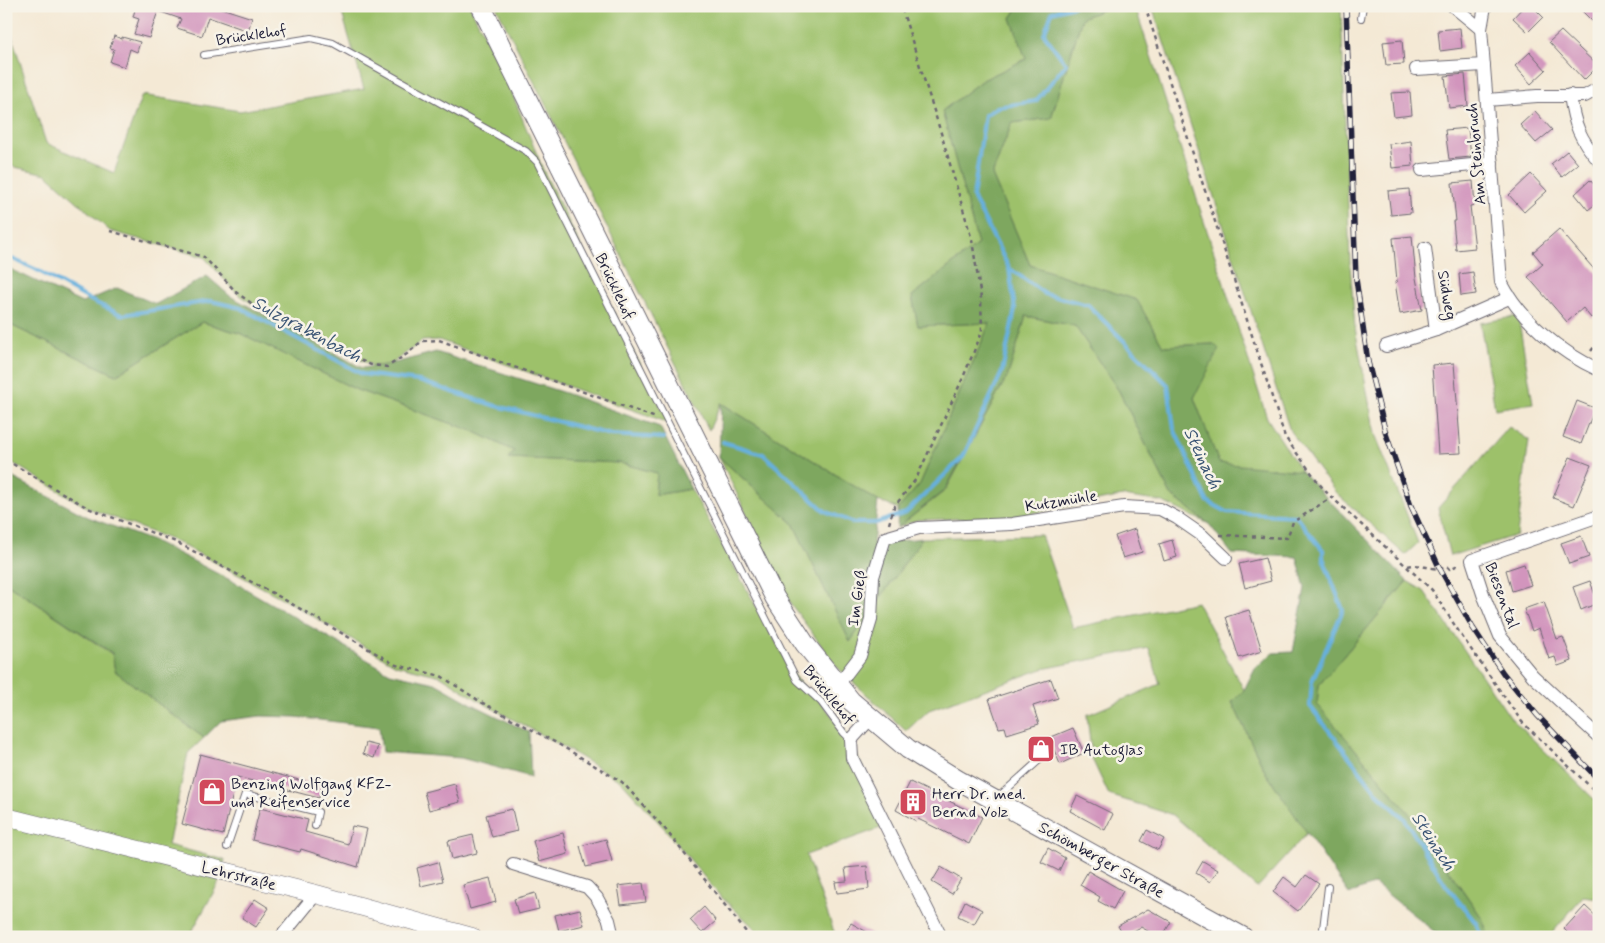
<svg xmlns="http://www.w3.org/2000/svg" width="1605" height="943" font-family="Mynerve,sans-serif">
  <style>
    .green { fill: #9dc16b; stroke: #607253 }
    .forest { fill: #7ea75f; stroke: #50644d }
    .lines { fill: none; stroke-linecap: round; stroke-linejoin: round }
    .stream { stroke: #66b0de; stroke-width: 4 }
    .building { fill: #d295bd }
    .lane-casing { stroke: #6c6871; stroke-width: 8 }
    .street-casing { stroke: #6c6871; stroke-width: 14 }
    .secondary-casing { stroke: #6c6871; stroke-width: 19 }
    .primary-casing { stroke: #6c6871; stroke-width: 21 }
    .path { stroke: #6c6871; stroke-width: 2.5; stroke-dasharray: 4 4; stroke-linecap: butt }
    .lane { stroke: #fff; stroke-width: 6 }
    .street { stroke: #fff; stroke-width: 12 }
    .secondary { stroke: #fff; stroke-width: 18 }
    .primary { stroke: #fff; stroke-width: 19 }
    .rail-casing { stroke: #22223b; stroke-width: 5.5 }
    .rail { stroke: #f7f3e8; stroke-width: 4; stroke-dasharray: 11; stroke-linecap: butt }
    .labels { text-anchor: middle; stroke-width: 5; stroke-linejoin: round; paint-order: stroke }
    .street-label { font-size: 16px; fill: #22223b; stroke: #f7f3e8 }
    .poi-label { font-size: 16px; fill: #22223b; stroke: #f7f3e8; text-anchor: start }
    .water-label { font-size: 18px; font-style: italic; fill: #3a5474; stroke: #f7f3e8 }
  </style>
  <rect width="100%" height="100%" fill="#f7f3e8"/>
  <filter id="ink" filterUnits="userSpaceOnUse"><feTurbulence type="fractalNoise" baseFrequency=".02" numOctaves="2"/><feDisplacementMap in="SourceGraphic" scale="10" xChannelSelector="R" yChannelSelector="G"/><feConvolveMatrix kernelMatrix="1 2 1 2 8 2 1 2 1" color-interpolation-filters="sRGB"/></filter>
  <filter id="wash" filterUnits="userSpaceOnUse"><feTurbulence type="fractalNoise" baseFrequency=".0096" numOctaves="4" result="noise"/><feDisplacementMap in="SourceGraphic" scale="20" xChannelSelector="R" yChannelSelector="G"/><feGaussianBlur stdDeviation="1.12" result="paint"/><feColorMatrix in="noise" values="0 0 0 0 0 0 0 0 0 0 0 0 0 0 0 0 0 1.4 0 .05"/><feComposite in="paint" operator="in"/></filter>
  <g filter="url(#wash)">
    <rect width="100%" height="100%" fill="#f4e9d5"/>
    <g class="green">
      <polygon points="340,6 470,6 507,81 545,174 669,423 439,340 422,341 387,367 371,365 281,324 237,293 204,257 110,231 46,174 6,165 6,18 46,143 114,173 142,95 240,111 364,89"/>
      <polygon points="496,6 1019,6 1011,18 1026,59 981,81 942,111 978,244 912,296 918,326 990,323 920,484 898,509 878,501 721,403 709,430"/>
      <polygon points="1112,6 1135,6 1267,418 1301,471 1219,464 1194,398 1214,344 1163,346 1136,300 1030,265 992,175 1012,123 1051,118 1082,18"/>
      <polygon points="1152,6 1341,6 1350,264 1355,328 1375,434 1418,543 1405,555 1336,493 1290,431"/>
      <polygon points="1026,316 1075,326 1119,391 1171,495 1209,524 1163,502 1123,496 1012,517 917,520 897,528 946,490 1008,375"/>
      <polygon points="1518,316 1533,403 1495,409 1480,323"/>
      <polygon points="202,322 242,334 357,390 473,431 514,451 509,458 620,463 657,473 655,495 691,489 797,680 821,702 851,740 886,826 806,855 836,937 764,937 719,895 665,829 622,782 560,745 481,702 441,676 396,665 280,597 177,542 88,508 6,459 6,323 116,375"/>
      <polygon points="1509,427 1529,440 1517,535 1450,556 1438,508"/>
      <polygon points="719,457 793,523 850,642 922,538 1041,535 1073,628 1197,602 1244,690 1232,702 1266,773 1308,832 1257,888 1173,815 1109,795 1092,759 1087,715 1160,684 1149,648 1042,669 929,710 906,731 838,668 790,603"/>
      <polygon points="1407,581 1424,591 1510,717 1599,804 1599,898 1583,896 1549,937 1489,937 1482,918 1409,813 1317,705 1319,685"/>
      <polygon points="6,583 112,654 115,671 204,738 188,753 168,845 225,860 218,884 189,937 6,937"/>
    </g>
    <g class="forest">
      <polygon points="1019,6 1112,6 1082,18 1051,118 1012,123 992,175 1030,265 1137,300 1163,346 1214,344 1219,349 1194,398 1219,463 1301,471 1407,581 1319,685 1317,704 1409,813 1482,918 1489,937 1441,937 1375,884 1349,894 1266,773 1232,702 1244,690 1255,668 1273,653 1293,652 1305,588 1297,557 1232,554 1209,524 1171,495 1119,391 1075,326 1026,316 1008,375 945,490 897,528 898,509 920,484 990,323 918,326 912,296 978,244 942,111 981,81 1026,59 1011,18"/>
      <polygon points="6,267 82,303 117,288 156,304 207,276 230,296 362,368 391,364 436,352 565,393 660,427 691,489 655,495 657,473 620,463 508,458 514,451 473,431 357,390 242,334 202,322 116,375 6,323"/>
      <polygon points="721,403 878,501 873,544 922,538 850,642 793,523 719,457"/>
      <polygon points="6,474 88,517 158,543 234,582 390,673 435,683 472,704 529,732 531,777 461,758 382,752 379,727 295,717 261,716 221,721 204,738 115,671 112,653 6,583"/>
    </g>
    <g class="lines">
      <g class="stream">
        <polyline points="1074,6 1052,12 1044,34 1066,64 1036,101 997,107 985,115 973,197 1009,268 1045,294 1088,305 1168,385 1174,429 1207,501 1227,512 1296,516 1323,550 1323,558 1343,610 1312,681 1310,706 1378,794 1404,818 1445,884 1476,923 1481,937"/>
        <polyline points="6,256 35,269 94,302 122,315 211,301 241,308 362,374 419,381 493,405 611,435 664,438"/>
        <polyline points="723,442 763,454 825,511 854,523 876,523 906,513 963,457 1002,372 1015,309 1009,268"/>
      </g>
    </g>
    <g id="blocks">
      <g class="building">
        <polygon points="136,6 215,6 252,18 248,31 208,17 202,36 177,28 181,19 158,11 149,38 134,34 139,19 133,17"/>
        <polygon points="1524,6 1532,6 1543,17 1528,32 1513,18"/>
        <polygon points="1577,6 1599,6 1599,16 1593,22"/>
        <polygon points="1460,28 1462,48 1440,51 1438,30"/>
        <polygon points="1561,31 1598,66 1584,80 1549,42"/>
        <polygon points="114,36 122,39 122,37 140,42 137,52 130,49 125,67 110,62 114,49 110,48"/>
        <polygon points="1402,40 1404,64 1386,65 1383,42"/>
        <polygon points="1530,52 1546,70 1531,84 1515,66"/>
        <polygon points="1465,74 1468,106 1449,108 1445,76"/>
        <polygon points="1410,92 1412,115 1394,117 1391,93"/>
        <polygon points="1535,111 1552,130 1536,143 1520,125"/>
        <polygon points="1468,128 1471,157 1449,159 1445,130"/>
        <polygon points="1411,141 1413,166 1392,168 1389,144"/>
        <polygon points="1567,151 1578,164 1562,177 1551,164"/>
        <polygon points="1531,174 1547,191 1524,212 1509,195"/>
        <polygon points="1590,180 1599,190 1599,201 1588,210 1575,194"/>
        <polygon points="1473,181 1475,205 1470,206 1475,248 1456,250 1453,221 1456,221 1452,183"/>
        <polygon points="1409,189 1411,213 1391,215 1388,191"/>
        <polygon points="1559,229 1599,275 1599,311 1591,318 1583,308 1567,322 1528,277 1543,264 1533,252"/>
        <polygon points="1412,236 1416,278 1422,310 1400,314 1395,282 1397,281 1393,238"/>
        <polygon points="1473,272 1476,294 1461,296 1459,274"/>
        <polygon points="1454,363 1461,453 1438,454 1432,365"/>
        <polygon points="1577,401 1595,408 1581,444 1563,437"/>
        <polygon points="1570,457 1591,465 1574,506 1553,498"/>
        <polygon points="1135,529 1142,552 1123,558 1115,536"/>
        <polygon points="1581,536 1589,557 1569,564 1561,543"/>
        <polygon points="1172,540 1177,557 1164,561 1159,544"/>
        <polygon points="1265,558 1271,581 1245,588 1239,564"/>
        <polygon points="1524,564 1531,585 1512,591 1506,570"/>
        <polygon points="1590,581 1598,603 1581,610 1573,587"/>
        <polygon points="1544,602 1557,639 1563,637 1572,661 1558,666 1555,657 1549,659 1539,628 1532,631 1524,609"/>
        <polygon points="1249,610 1262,651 1239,658 1226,617"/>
        <polygon points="1051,679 1058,698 1033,706 1039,724 1007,734 1005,727 999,728 989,699"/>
        <polygon points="1073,728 1084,753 1060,764 1049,738"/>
        <polygon points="366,743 378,746 374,758 363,754"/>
        <polygon points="200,754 322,786 319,798 237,777 223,835 182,824"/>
        <polygon points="910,782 982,817 969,844 918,819 916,821 896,810"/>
        <polygon points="455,784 460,802 429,810 424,792"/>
        <polygon points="1077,796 1113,814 1105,830 1070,811"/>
        <polygon points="260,808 308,820 305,832 348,844 352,826 367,829 358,867 301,849 300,852 252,840"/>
        <polygon points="512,809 517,831 492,837 486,815"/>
        <polygon points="1147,830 1164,839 1158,850 1141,841"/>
        <polygon points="563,833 568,854 539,862 533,841"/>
        <polygon points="473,835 477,853 452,859 448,841"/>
        <polygon points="606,839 612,861 586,867 580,846"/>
        <polygon points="1048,848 1065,858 1059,871 1041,862"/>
        <polygon points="1203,861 1218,870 1210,882 1196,873"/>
        <polygon points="438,862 443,881 421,886 417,868"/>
        <polygon points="867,866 869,889 837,893 835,882 847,881 845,868"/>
        <polygon points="941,867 961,879 952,894 932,882"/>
        <polygon points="1088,871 1123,891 1113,909 1098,901 1100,897 1080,885"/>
        <polygon points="1306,875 1319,884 1298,911 1273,892 1284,877 1297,887"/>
        <polygon points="490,878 496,902 470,909 463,885"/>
        <polygon points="643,883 646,902 621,905 618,886"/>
        <polygon points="535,893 539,909 518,914 514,899"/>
        <polygon points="255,899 269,908 256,927 242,918"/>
        <polygon points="965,901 982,910 974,924 958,916"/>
        <polygon points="1585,906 1599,919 1599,937 1572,937 1564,929"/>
        <polygon points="704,907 716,921 702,933 690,920"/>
        <polygon points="580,909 584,925 559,931 555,915"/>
        <polygon points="1148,909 1171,922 1162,937 1158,937 1141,927 1124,936 1118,926"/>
        <polygon points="851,923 876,937 843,937"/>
      </g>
    </g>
  </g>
  <g filter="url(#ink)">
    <use href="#blocks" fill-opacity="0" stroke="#6c6871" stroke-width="1"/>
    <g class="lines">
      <defs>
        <g id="lane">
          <polyline points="1361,18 1363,6"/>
          <polyline points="204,55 311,38 333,43 526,151 537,162 797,680 821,702 844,733 851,740"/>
          <polyline points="996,799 1045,755"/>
          <polyline points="227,847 245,794 318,812 315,826"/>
          <polyline points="1322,937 1328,887"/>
        </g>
        <g id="street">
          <polyline points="1453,6 1481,29"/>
          <path d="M1485,6L1481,29L1501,282C1521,321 1560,352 1599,370"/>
          <polyline points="1416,69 1484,65"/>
          <path d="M1570,95C1574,125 1580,139 1599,161"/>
          <polyline points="1487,100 1537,96 1585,96 1599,88"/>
          <polyline points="1422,170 1492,163"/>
          <polyline points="1425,248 1436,330 1509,298"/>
          <polyline points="1386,346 1436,330"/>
          <polyline points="1599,516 1472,560 1483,594 1500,636 1533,676 1599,737"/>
          <polyline points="837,686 860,656 871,620 873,577 885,538 919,528 1012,524 1124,507 1160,509 1177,518 1203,536 1226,558"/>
          <polyline points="870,719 851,740 852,758 941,937"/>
          <polyline points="513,864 587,887 597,898 609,920 613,937"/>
          <polyline points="281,937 316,894"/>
        </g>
        <polyline id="secondary" points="6,817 316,894 472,937"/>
        <polyline id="primary" points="481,6 775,598 805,644 851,701 908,749 958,780 1243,937"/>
      </defs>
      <use href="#lane" class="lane-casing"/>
      <use href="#street" class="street-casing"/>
      <use href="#secondary" class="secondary-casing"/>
      <use href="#primary" class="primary-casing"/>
      <g class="path">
        <polyline points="1145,6 1285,437 1324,490 1432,590 1461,635 1522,722 1599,795"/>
        <polyline points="110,231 204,257 237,293 281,324 371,365 387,367 407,354 422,341 439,340 656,418"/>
        <polyline points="1591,351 1599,341"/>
        <polyline points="6,460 88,508 176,542 280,597 396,665 441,676 481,702 560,745 622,782 665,829 750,937"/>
        <polyline points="889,524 894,507 916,479 962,380 982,332 981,298 972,240 941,133 901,6"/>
        <polyline points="1220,535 1287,538 1293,522 1332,497"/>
        <path d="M1408,566C1423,562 1430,573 1447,566L1450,569L1460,564"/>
      </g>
      <use href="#lane" class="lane"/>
      <use href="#street" class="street"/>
      <use href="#secondary" class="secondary"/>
      <use href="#primary" class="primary"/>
      <defs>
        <polyline id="rail" points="1346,6 1356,279 1368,362 1386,434 1411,506 1440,569 1473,628 1503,673 1537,715 1599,780"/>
      </defs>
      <use href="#rail" class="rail-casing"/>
      <use href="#rail" class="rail"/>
    </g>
  </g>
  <defs>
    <symbol id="shop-square" viewBox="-11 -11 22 22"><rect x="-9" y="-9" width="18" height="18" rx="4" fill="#d1495b" stroke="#f7f3e8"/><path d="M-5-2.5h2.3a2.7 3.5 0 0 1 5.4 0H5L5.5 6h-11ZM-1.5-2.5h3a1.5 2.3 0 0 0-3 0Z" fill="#fff"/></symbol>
    <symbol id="building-square" viewBox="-11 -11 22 22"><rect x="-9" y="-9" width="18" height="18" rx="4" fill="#d1495b" stroke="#f7f3e8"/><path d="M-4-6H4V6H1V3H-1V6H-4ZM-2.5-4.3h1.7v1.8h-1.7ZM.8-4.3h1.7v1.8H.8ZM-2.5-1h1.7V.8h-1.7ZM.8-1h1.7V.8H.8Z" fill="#fff"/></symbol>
  </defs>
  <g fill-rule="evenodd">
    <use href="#shop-square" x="1025" y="733" width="32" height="32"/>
    <use href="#shop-square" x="196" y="776" width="32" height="32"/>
    <use href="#building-square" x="897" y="786" width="32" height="32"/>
  </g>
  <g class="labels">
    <g class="street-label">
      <text transform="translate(251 34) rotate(-9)" y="6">Brücklehof</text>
      <text transform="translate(1475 154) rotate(-95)" y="6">Am Steinbruch</text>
      <text transform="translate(616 286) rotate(64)" y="6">Brücklehof</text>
      <text transform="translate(1448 295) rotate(80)" y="6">Südweg</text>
      <text transform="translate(1061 500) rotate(-9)" y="6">Kutzmühle</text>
      <text transform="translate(1503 595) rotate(69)" y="6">Biesental</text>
      <text transform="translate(856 598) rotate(-82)" y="6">Im Gieß</text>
      <text transform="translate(830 694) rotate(50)" y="6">Brücklehof</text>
      <text transform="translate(1102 859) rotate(29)" y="6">Schömberger Straße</text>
      <text transform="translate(239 875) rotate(14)" y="6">Lehrstraße</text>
    </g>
    <g class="poi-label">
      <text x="1060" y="755">IB Autoglas</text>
      <text x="231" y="789">Benzing Wolfgang KFZ-<tspan x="231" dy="18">und Reifenservice</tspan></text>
      <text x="932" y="799">Herr Dr. med.<tspan x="932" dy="18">Bernd Volz</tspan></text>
    </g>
    <g class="water-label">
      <text transform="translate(307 329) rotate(28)" y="6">Sulzgrabenbach</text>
      <text transform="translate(1203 458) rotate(65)" y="6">Steinach</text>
      <text transform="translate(1434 841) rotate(57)" y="6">Steinach</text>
    </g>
  </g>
  <rect width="1605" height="943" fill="none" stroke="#f7f3e8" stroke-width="25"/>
</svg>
